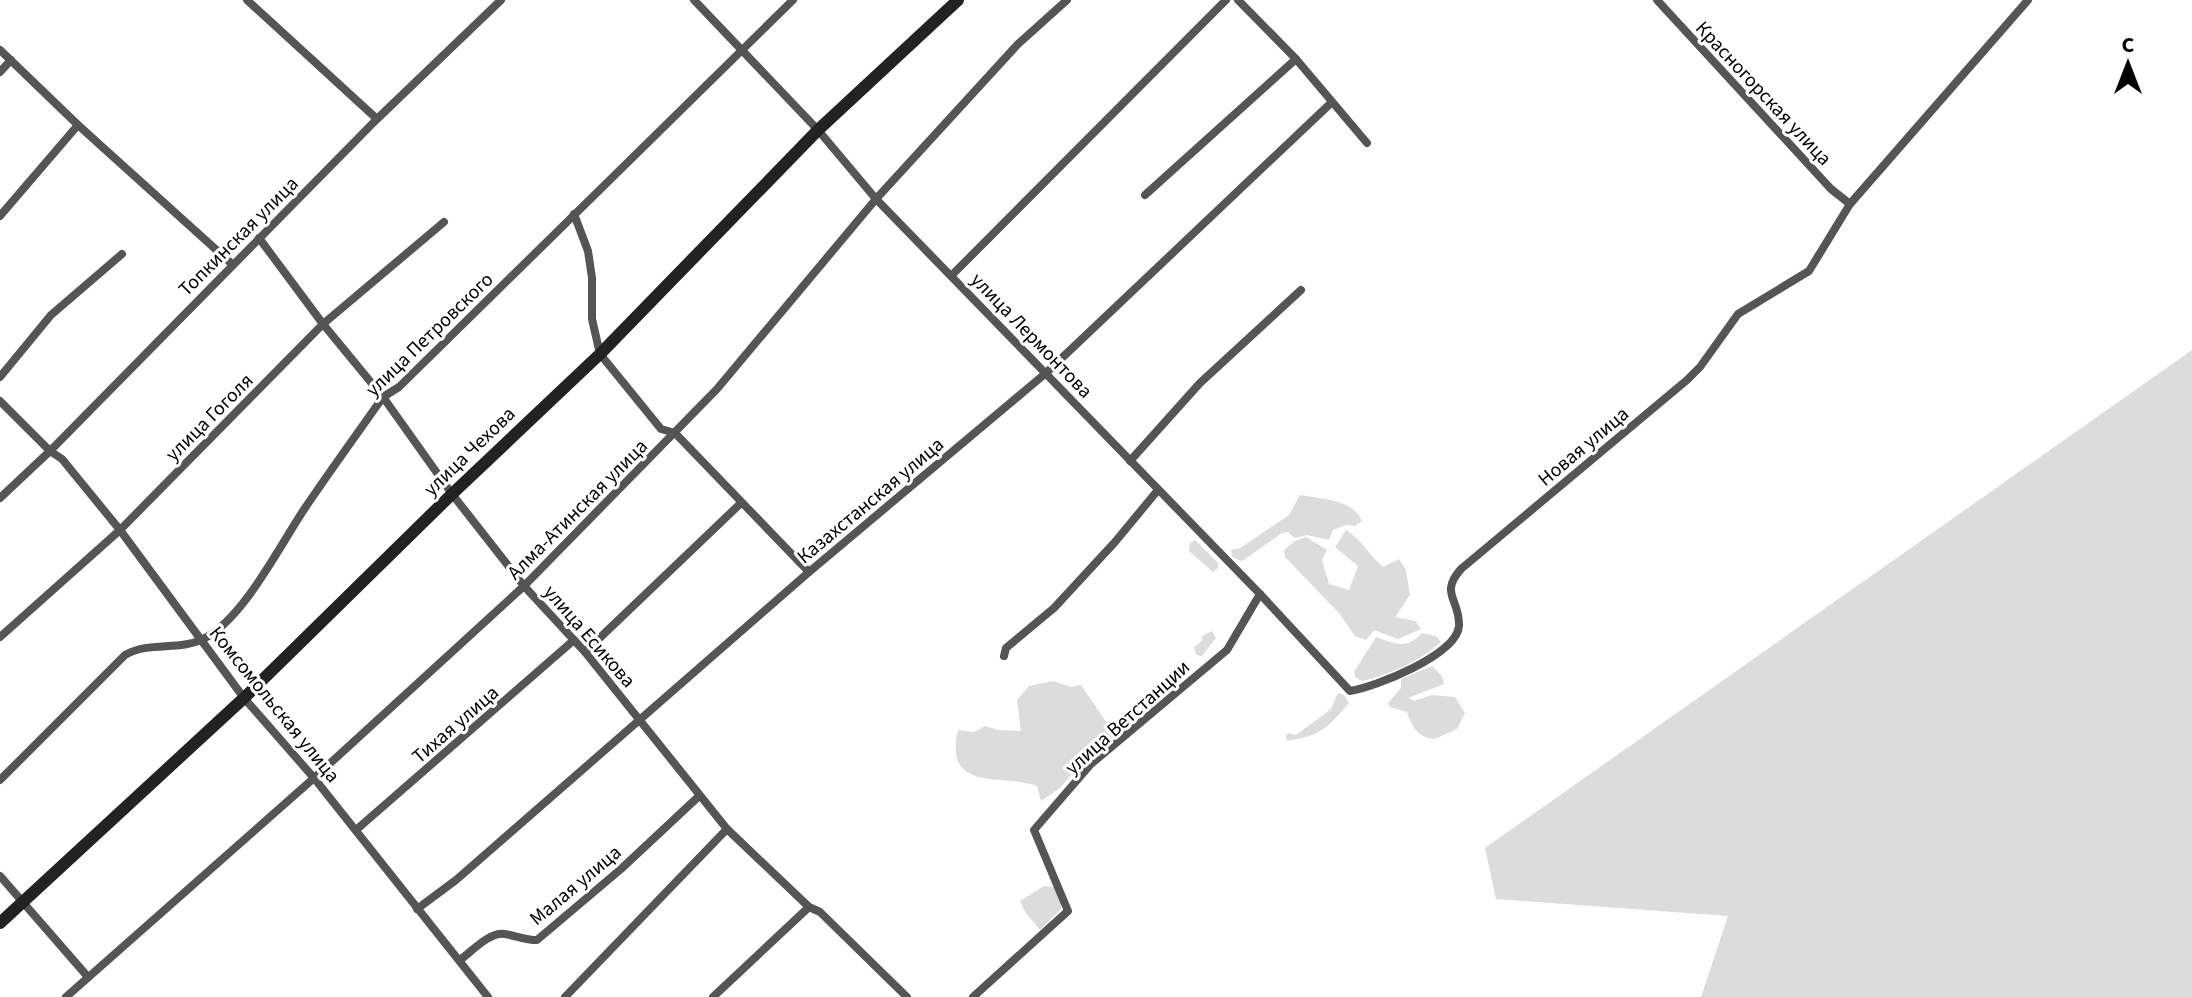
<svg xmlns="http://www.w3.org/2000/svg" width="2192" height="997" font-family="'Source Sans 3',sans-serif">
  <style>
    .green { fill: #dcdcdc }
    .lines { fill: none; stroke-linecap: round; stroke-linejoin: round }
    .street { stroke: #555; stroke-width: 8 }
    .secondary { stroke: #222; stroke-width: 12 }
    .labels { text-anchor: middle; stroke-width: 6; stroke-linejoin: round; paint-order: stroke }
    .street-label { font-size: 20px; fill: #000; stroke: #fff }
  </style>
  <rect width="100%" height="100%" fill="#fff"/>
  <g class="green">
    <polygon points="2192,350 2192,997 1701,997 1728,916 1496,899 1485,848"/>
    <path d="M1300,495C1321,499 1353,499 1362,521L1355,526L1346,525L1333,530L1329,540L1307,535L1295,538L1288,532L1282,533L1244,560L1241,561L1232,557L1231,550L1240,548L1289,515Z"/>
    <path d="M1346,530C1362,540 1369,555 1383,567L1399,559L1406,570L1410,595L1395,617L1415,621L1421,629L1398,639L1374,630L1366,640L1355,636L1339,613L1285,557L1284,550L1295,541L1306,537L1327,550L1322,560L1329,584L1349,590L1358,566L1335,547Z"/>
    <polygon points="1195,540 1218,563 1218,568 1213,572 1189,551 1190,543"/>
    <polygon points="1212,631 1216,638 1202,656 1196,655 1194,647 1202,641 1202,636"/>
    <path d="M1422,633L1436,636L1441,642C1420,661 1389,675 1362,681L1355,677L1354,672L1376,637C1396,644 1406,650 1422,633Z"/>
    <path d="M1432,666L1442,676L1444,684L1408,698L1414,701L1432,695L1455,697L1465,713L1457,729L1435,739C1418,738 1412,727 1407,712L1390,707L1388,703L1401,688V679Z"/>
    <path d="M1053,681L1071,687L1081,685L1115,735L1080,764L1060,788L1041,801L1037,786C1004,773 943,794 958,730L974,732L985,726L999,730L1021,731L1017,700L1029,686Z"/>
    <path d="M1338,693L1344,695L1349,703C1328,728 1320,736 1287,741L1286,736L1288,733L1296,735L1331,709Z"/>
    <polygon points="1044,886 1054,887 1061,899 1061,909 1040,930 1025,912 1020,901"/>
  </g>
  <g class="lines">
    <g class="street">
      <polyline points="247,0 377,119"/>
      <path d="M694,0L818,130L876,199L1260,594L1350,691C1375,687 1457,655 1459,626C1460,599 1439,594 1461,569L1687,380L1700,367L1738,314L1809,271L1850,204L2028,0"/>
      <polyline points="1238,0 1296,59 1367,143"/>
      <polyline points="1657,0 1831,189 1850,204"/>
      <polyline points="0,50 78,125 232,264"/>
      <polyline points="0,72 11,60"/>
      <polyline points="1145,195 1296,59"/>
      <polyline points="574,214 588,251 592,278 592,319 600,354 661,429 675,433 809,572"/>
      <polyline points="0,216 78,125"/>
      <polyline points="259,238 323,324 383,397 452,494 524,586 585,652 727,829 809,907 820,912 907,997"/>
      <polyline points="952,275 1226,0"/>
      <polyline points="0,377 51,315 122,254"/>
      <polyline points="0,401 50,451 62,459 120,530 244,698 314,778 488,997"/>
      <polyline points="1130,461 1200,383 1301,290"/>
      <polyline points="0,498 50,451 377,119 501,0"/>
      <polyline points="0,637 120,530 323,324 444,222"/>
      <polyline points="585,652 741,503"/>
      <polyline points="1004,656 1006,648 1054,608 1115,542 1158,490"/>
      <path d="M0,780L125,655C149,641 179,651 203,639C243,620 280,545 305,508C330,471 357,434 383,397L399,387L793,0"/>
      <polyline points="356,830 574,640"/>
      <polyline points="0,876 88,977"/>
      <polyline points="417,909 456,880 809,572 1046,373 1332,102"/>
      <path d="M460,960C471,952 490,931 505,934C517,936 525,940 537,940L621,869L698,797"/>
      <polyline points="66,997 314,778 524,586 717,389 876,199 1018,44 1067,0"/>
      <polyline points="565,997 727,829"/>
      <polyline points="713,997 809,907"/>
      <polyline points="973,997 1068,911 1034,830 1091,764 1227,650 1260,594"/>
    </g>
    <polyline class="secondary" points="0,923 244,698 452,494 600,354 818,130 958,0"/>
  </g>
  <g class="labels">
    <g class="street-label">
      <text transform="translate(1764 93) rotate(47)" y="7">Красногорская улица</text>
      <text transform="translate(238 236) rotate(-45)" y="7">Топкинская улица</text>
      <text transform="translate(429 334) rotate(-44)" y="7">улица Петровского</text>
      <text transform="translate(1032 335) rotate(46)" y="7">улица Лермонтова</text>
      <text transform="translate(209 417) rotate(-45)" y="7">улица Гоголя</text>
      <text transform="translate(1583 446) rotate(-40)" y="7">Новая улица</text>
      <text transform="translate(469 451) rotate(-44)" y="7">улица Чехова</text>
      <text transform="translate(870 500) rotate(-40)" y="7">Казахстанская улица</text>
      <text transform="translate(577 509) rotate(-45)" y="7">Алма-Атинская улица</text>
      <text transform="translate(590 636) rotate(49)" y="7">улица Есикова</text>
      <text transform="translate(275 704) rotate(51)" y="7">Комсомольская улица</text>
      <text transform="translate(1127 717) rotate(-42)" y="7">улица Ветстанции</text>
      <text transform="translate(455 724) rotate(-41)" y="7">Тихая улица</text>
      <text transform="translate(575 885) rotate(-40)" y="7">Малая улица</text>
    </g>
  </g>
  <g transform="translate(2128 64)" stroke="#ffffff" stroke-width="6" paint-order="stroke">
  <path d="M0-6L14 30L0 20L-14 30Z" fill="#000000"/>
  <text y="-12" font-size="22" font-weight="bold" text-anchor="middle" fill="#000000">С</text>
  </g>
</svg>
